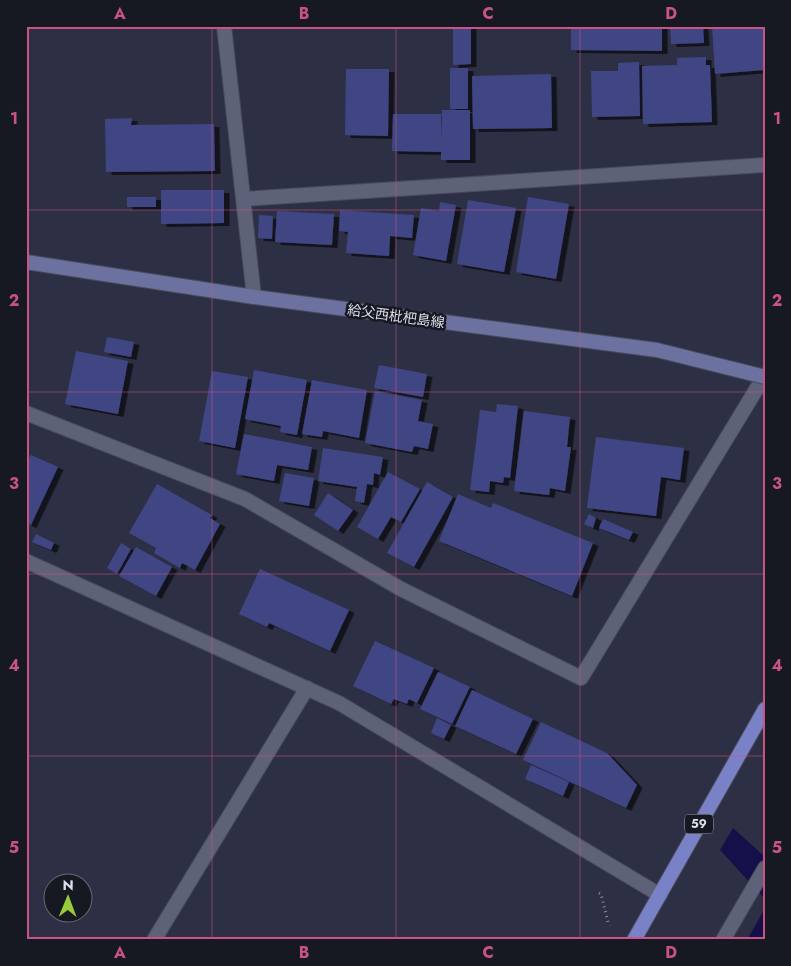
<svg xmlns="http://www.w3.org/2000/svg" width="791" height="966" font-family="Jost,'Noto Sans JP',sans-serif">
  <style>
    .water { fill: #14104a }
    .building { fill: #404583; filter: url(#shadow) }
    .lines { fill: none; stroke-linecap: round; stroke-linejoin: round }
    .service-casing { stroke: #494b5c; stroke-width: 16 }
    .minor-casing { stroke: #494b5c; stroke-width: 16 }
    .secondary-casing { stroke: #494b5c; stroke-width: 16 }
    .primary-casing { stroke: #494b5c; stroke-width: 16 }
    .path { stroke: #8d8f9f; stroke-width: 3; stroke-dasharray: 1 4; stroke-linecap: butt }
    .service { stroke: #5e6278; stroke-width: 14 }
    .minor { stroke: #5e6278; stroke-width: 14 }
    .secondary { stroke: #6c72a0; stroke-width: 14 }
    .primary { stroke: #7a82c7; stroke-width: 14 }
    .secondary-bridge-casing { stroke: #494b5c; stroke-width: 16; stroke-linecap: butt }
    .secondary-bridge { stroke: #6c72a0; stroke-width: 14 }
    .grid { fill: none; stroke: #ca5386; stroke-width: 1; stroke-opacity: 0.55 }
    .labels { text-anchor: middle; stroke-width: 5; stroke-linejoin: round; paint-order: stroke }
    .shield { fill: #171922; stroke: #a1a3af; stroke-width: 1 }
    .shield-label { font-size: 12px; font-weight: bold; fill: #dcdeeb }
    .street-label { font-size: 14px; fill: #dcdeeb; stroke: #171922 }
    .neatline { fill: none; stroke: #ca5386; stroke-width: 2 }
    .grid-label { font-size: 16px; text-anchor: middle; font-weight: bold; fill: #ca5386 }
  </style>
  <defs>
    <filter id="shadow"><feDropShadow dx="5.5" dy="3" stdDeviation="0" flood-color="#0009"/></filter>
  </defs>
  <rect width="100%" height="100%" fill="#2d3044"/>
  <g class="water">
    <polygon points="733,828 765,857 765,899 720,850"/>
    <polygon points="765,908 765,940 747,940"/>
  </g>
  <g class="building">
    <polygon points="453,26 471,26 471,64 453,65"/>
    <polygon points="571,26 662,26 662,51 571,50"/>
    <polygon points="670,26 703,26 704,43 671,44"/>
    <polygon points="712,26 765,26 765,70 715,74"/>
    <polygon points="706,57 706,65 710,65 712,122 643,124 642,66 677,65 677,58"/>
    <polygon points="639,62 640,116 592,117 591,71 618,71 618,63"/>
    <rect x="450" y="68" width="18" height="41"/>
    <polygon points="346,69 389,69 388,136 345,135"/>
    <polygon points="551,74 552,128 473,129 472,76"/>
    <polygon points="442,110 470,110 470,160 441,160 441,152 392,151 393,114 441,114 441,140"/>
    <polygon points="132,118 131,125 214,124 215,171 106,172 105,119"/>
    <polygon points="161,190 224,190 224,223 161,224"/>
    <rect x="127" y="197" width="29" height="10"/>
    <polygon points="528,197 569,204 556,279 516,272"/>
    <polygon points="468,200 516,208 504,272 457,264"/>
    <polygon points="440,202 456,205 446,261 413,255 421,208 439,211"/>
    <polygon points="340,210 414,215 412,238 390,236 389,256 346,253 348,232 339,231"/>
    <polygon points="277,211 334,214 332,245 275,242"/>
    <polygon points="259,215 273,216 272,239 258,238"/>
    <polygon points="107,337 134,342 131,357 104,352"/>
    <polygon points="76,351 128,361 118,414 65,404"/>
    <polygon points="379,365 427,374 423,397 374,388"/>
    <polygon points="254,370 307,380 297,435 280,432 281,426 245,419"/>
    <polygon points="212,371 248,377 235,448 199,441"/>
    <polygon points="312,380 367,390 359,438 323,431 322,437 302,434"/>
    <polygon points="375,391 422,400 418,421 433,424 428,449 414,446 412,452 365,443"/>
    <polygon points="497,404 518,406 510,478 504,477 503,483 490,481 489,492 470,490 480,410 496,412"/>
    <polygon points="524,411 570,417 567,447 571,447 565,491 550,488 549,495 514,491"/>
    <polygon points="244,434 312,447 308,470 277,465 274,481 236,474"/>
    <polygon points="596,437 684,448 680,480 661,477 656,516 587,508"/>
    <polygon points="323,448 383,457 380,475 374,473 373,485 367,484 364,503 355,501 357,487 318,481"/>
    <polygon points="31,455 58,467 31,525 26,523 26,462"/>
    <polygon points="388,472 420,489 401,522 391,517 378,539 357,527"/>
    <polygon points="285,473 314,478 309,506 279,501"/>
    <polygon points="427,482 453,497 414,567 387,553"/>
    <polygon points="157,484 212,515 210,518 220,524 195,570 182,563 180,568 154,553 156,548 129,533"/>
    <polygon points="328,493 353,510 338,531 314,515"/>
    <polygon points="458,494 491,508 493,503 593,543 572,596 439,541"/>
    <polygon points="589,514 596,518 593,528 584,524"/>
    <polygon points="603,519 633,532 629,540 599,528"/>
    <polygon points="36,534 54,543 51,550 32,542"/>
    <polygon points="121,543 131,549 117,574 107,568"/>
    <polygon points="136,547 172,567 156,596 119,576"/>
    <polygon points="260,569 349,610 330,651 269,623 267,627 239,614"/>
    <polygon points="375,641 434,668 417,703 409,699 407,704 394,699 391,704 353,686"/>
    <polygon points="438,672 470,687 452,724 420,709"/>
    <polygon points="472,690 533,719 516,754 455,726"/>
    <polygon points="437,718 451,725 444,739 431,733"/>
    <polygon points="541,722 607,753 637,785 626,808 523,760"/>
    <polygon points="531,765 569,782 563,796 525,779"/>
  </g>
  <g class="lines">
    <defs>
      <g id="service">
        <polyline points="154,940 307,688"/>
        <polyline points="723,940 765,868"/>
      </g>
      <g id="minor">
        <polyline points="224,26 254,297"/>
        <polyline points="244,199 765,165"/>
        <polyline points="26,413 245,499 401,589 581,678 765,375"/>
        <polyline points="26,561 339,703 660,895"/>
      </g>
      <polyline id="secondary" points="26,262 254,297 657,350"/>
      <polyline id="primary" points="634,940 765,709"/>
    </defs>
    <use href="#service" class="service-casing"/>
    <use href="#minor" class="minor-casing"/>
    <use href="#secondary" class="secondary-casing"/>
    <use href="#primary" class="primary-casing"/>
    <polyline class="path" points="599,893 601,894 609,926"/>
    <use href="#service" class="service"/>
    <use href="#minor" class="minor"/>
    <use href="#secondary" class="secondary"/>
    <use href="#primary" class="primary"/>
    <defs>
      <polyline id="secondary-bridge" points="657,350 765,377"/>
    </defs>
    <use href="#secondary-bridge" class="secondary-bridge-casing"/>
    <use href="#secondary-bridge" class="secondary-bridge"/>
  </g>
  <path class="grid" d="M212,26V940M396,26V940M580,26V940M26,210H765M26,392H765M26,574H765M26,756H765"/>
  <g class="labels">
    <rect class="shield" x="685" y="814.5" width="28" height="19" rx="4"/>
    <g class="shield-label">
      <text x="699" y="828">59</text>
    </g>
    <g class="street-label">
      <text transform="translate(396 316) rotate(8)" y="5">給父西枇杷島線</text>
    </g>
  </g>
  <rect width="791" height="966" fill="none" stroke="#171922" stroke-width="55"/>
  <g transform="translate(68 898) rotate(1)"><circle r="24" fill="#171922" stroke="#666872"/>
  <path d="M0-4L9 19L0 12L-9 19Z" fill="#97cc38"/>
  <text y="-8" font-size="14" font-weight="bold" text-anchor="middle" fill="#dcdeeb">N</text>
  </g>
  <rect x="28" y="28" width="736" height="910" class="neatline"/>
  <g class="grid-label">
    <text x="120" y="19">A</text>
    <text x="304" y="19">B</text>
    <text x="488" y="19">C</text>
    <text x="671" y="19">D</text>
    <text x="14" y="124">1</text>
    <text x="777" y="124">1</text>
    <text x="14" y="306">2</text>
    <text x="777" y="306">2</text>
    <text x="14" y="489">3</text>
    <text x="777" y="489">3</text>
    <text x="14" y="671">4</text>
    <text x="777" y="671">4</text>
    <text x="14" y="853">5</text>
    <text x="777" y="853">5</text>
    <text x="120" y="958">A</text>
    <text x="304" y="958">B</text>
    <text x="488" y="958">C</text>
    <text x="671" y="958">D</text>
  </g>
</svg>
